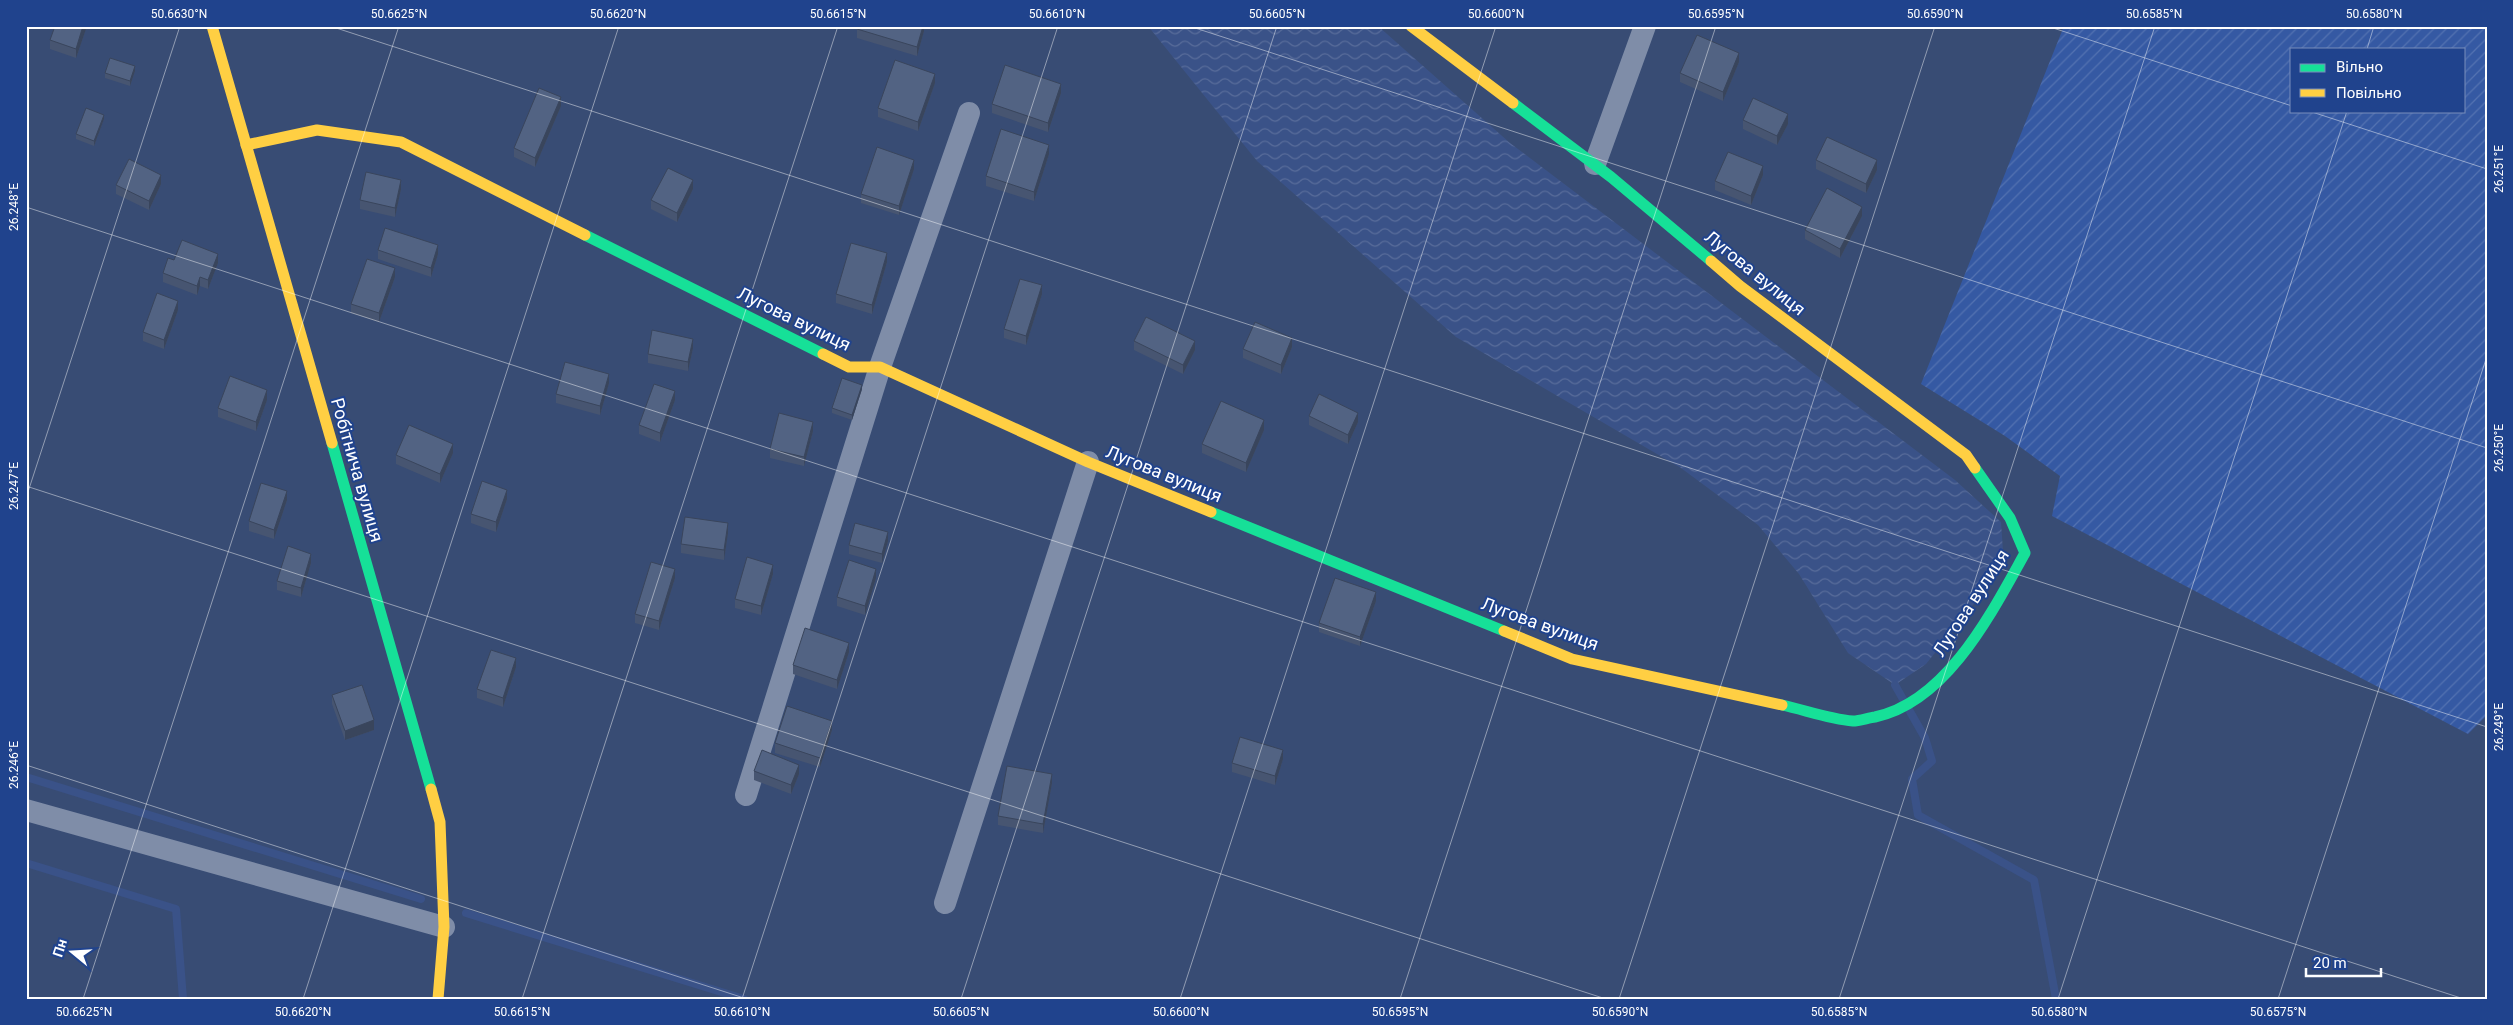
<svg xmlns="http://www.w3.org/2000/svg" width="2513" height="1025" font-family="Roboto,sans-serif">
  <style>
    .garden { fill: url(#garden-furrows); fill-rule: evenodd }
    .water { fill: url(#water-waves) }
    .lines { fill: none; stroke-linecap: round; stroke-linejoin: round }
    .stream { stroke: #3a5288; stroke-width: 8 }
    .street { stroke: #7f8da8; stroke-width: 22 }
    .fast { stroke: #16e098; stroke-width: 11 }
    .slow { stroke: #ffcf43; stroke-width: 11 }
    .wall { fill: #475571 }
    .shaded-wall { fill: #39455c }
    .building { fill: #526383; stroke: #39455c }
    .ticks { fill: none; stroke: #fff; stroke-width: 1; stroke-opacity: 0.45 }
    .labels { text-anchor: middle; stroke-width: 4; stroke-linejoin: round; paint-order: stroke }
    .street-label { font-size: 18px; fill: #fff; stroke: #20438d }
    .neatline { fill: none; stroke: #fff; stroke-width: 2 }
    .ticks-label { font-size: 12px; text-anchor: middle; fill: #fff }
  </style>
  <defs>
    <pattern id="garden-furrows" width="10" height="10" patternUnits="userSpaceOnUse" patternTransform="scale(1.25)"><rect width="10" height="10" fill="#3559a3"/><path d="M-1 1l2-2M0 10L10 0M9 11l2-2" fill="none" stroke="#5372b1"/></pattern>
    <pattern id="water-waves" width="16" height="10" patternUnits="userSpaceOnUse" patternTransform="scale(1.25)"><rect width="16" height="10" fill="#3a5288"/><path d="M0 5q4-4 8 0t8 0" fill="none" stroke="#586c9a"/></pattern>
  </defs>
  <rect width="100%" height="100%" fill="#384c74"/>
  <path class="garden" d="M2064,26H2487V715L2468,734L2052,516L2060,476L2005,436L1921,384ZM2292,49H2464V111H2292Z"/>
  <polygon class="water" points="1148,26 1378,26 1510,143 1955,480 2001,522 2004,566 1926,664 1895,685 1848,653 1799,574 1758,525 1681,468 1456,337 1257,161"/>
  <g class="lines">
    <g class="stream">
      <polyline points="1895,685 1925,738 1932,761 1912,779 1918,815 2034,880 2056,999"/>
      <polyline points="26,777 421,899"/>
      <polyline points="26,863 176,909 183,999"/>
      <polyline points="466,913 744,999"/>
    </g>
    <g class="street">
      <polyline points="1595,164 1645,26"/>
      <polyline points="746,795 880,367 969,113"/>
      <polyline points="26,810 444,927"/>
      <polyline points="945,903 1088,462"/>
    </g>
    <g class="fast">
      <polyline points="1513,103 1611,177 1711,261"/>
      <polyline points="585,235 823,354"/>
      <polyline points="332,443 431,789"/>
      <polyline points="1211,512 1504,631"/>
      <path d="M1782,705C1805,710 1829,719 1853,721C1859,721 1868,718 1875,717C1947,702 1992,612 2025,553L2010,518L1975,468"/>
    </g>
    <g class="slow">
      <polyline points="212,26 332,443"/>
      <polyline points="1411,26 1513,103"/>
      <polyline points="246,145 317,130 401,142 585,235"/>
      <polyline points="1711,261 1740,286 1966,455 1975,468"/>
      <polyline points="823,354 849,367 880,367 1088,462 1211,512"/>
      <polyline points="1504,631 1572,659 1782,705"/>
      <polyline points="431,789 440,822 444,927 438,999"/>
    </g>
  </g>
  <g class="wall">
    <polygon points="87,26 76,58 50,49 50,40"/>
    <polygon points="924,26 924,31 917,56 857,38 857,29"/>
    <polygon points="1739,62 1723,101 1680,82 1680,73"/>
    <polygon points="135,71 130,86 105,78 105,73"/>
    <polygon points="935,83 918,131 878,117 878,108"/>
    <polygon points="1061,93 1048,132 992,113 992,104"/>
    <polygon points="561,106 535,167 514,157 514,148"/>
    <polygon points="104,119 94,146 76,139 76,134"/>
    <polygon points="1743,120 1788,124 1777,145 1743,129"/>
    <polygon points="1049,154 1034,201 986,186 986,176"/>
    <polygon points="1816,160 1877,170 1866,193 1816,169"/>
    <polygon points="914,169 899,215 861,203 861,194"/>
    <polygon points="1763,175 1751,205 1715,190 1715,181"/>
    <polygon points="161,184 149,210 116,194 116,185"/>
    <polygon points="401,189 395,217 360,209 360,200"/>
    <polygon points="693,189 677,222 651,209 651,200"/>
    <polygon points="1862,216 1840,258 1805,239 1805,230"/>
    <polygon points="378,250 438,254 431,277 378,259"/>
    <polygon points="174,260 218,263 208,289 200,286 197,295 163,282 163,273"/>
    <polygon points="887,262 872,314 836,303 836,294"/>
    <polygon points="395,277 379,322 351,313 351,304"/>
    <polygon points="1042,294 1026,345 1004,338 1004,329"/>
    <polygon points="178,310 164,349 143,341 143,332"/>
    <polygon points="1134,341 1195,350 1183,374 1134,350"/>
    <polygon points="1292,347 1281,374 1243,358 1243,349"/>
    <polygon points="693,348 688,371 648,363 648,354"/>
    <polygon points="609,383 600,415 556,403 556,394"/>
    <polygon points="862,389 852,420 832,413 832,408"/>
    <polygon points="267,400 256,431 218,417 218,408"/>
    <polygon points="675,400 660,442 639,434 639,425"/>
    <polygon points="1309,416 1358,422 1348,444 1309,425"/>
    <polygon points="1264,430 1246,472 1202,453 1202,444"/>
    <polygon points="813,431 804,466 770,458 770,449"/>
    <polygon points="453,453 440,483 396,464 396,455"/>
    <polygon points="507,499 496,532 471,523 471,514"/>
    <polygon points="287,500 274,539 249,531 249,521"/>
    <polygon points="728,533 724,560 681,553 681,544"/>
    <polygon points="888,541 882,563 849,554 849,545"/>
    <polygon points="311,563 301,597 277,590 277,581"/>
    <polygon points="773,574 761,615 735,608 735,599"/>
    <polygon points="675,578 659,630 635,623 635,614"/>
    <polygon points="876,578 865,615 837,606 837,597"/>
    <polygon points="1376,601 1360,646 1319,632 1319,623"/>
    <polygon points="849,652 837,689 793,674 793,665"/>
    <polygon points="516,667 503,707 477,698 477,689"/>
    <polygon points="332,695 374,730 345,740 332,704"/>
    <polygon points="832,730 820,767 775,753 775,743"/>
    <polygon points="1283,759 1275,785 1232,772 1232,763"/>
    <polygon points="754,771 799,774 791,794 754,780"/>
    <polygon points="1052,783 1043,833 998,825 998,816"/>
  </g>
  <g class="shaded-wall">
    <polygon points="83,26 87,26 76,58 76,49"/>
    <polygon points="923,26 924,26 924,31 917,56 917,47"/>
    <polygon points="1739,53 1739,62 1723,101 1723,92"/>
    <polygon points="135,66 135,71 130,86 130,81"/>
    <polygon points="935,74 935,83 918,131 918,122"/>
    <polygon points="1061,84 1061,93 1048,132 1048,123"/>
    <polygon points="561,97 561,106 535,167 535,158"/>
    <polygon points="1788,114 1788,124 1777,145 1777,136"/>
    <polygon points="104,115 104,119 94,146 94,141"/>
    <polygon points="1049,145 1049,154 1034,201 1034,192"/>
    <polygon points="914,160 914,169 899,215 899,206"/>
    <polygon points="1877,160 1877,170 1866,193 1866,184"/>
    <polygon points="1763,166 1763,175 1751,205 1751,196"/>
    <polygon points="161,175 161,184 149,210 149,201"/>
    <polygon points="401,180 401,189 395,217 395,208"/>
    <polygon points="693,180 693,189 677,222 677,213"/>
    <polygon points="1862,207 1862,216 1840,258 1840,249"/>
    <polygon points="438,245 438,254 431,277 431,268"/>
    <polygon points="887,253 887,262 872,314 872,305"/>
    <polygon points="218,254 218,263 208,289 208,280"/>
    <polygon points="395,268 395,277 379,322 379,313"/>
    <polygon points="200,277 200,286 197,295 197,286"/>
    <polygon points="1042,285 1042,294 1026,345 1026,336"/>
    <polygon points="178,301 178,310 164,349 164,340"/>
    <polygon points="1292,338 1292,347 1281,374 1281,365"/>
    <polygon points="693,339 693,348 688,371 688,362"/>
    <polygon points="1195,341 1195,350 1183,374 1183,365"/>
    <polygon points="609,374 609,383 600,415 600,406"/>
    <polygon points="862,385 862,389 852,420 852,415"/>
    <polygon points="267,390 267,400 256,431 256,422"/>
    <polygon points="675,391 675,400 660,442 660,433"/>
    <polygon points="1358,413 1358,422 1348,444 1348,435"/>
    <polygon points="1264,420 1264,430 1246,472 1246,463"/>
    <polygon points="813,422 813,431 804,466 804,457"/>
    <polygon points="453,444 453,453 440,483 440,474"/>
    <polygon points="507,490 507,499 496,532 496,522"/>
    <polygon points="287,491 287,500 274,539 274,530"/>
    <polygon points="728,523 728,533 724,560 724,550"/>
    <polygon points="888,532 888,541 882,563 882,554"/>
    <polygon points="311,554 311,563 301,597 301,588"/>
    <polygon points="773,565 773,574 761,615 761,606"/>
    <polygon points="675,569 675,578 659,630 659,621"/>
    <polygon points="876,569 876,578 865,615 865,606"/>
    <polygon points="1376,592 1376,601 1360,646 1360,637"/>
    <polygon points="849,643 849,652 837,689 837,680"/>
    <polygon points="516,658 516,667 503,707 503,698"/>
    <polygon points="374,720 374,730 345,740 345,731"/>
    <polygon points="832,721 832,730 820,767 820,758"/>
    <polygon points="1283,750 1283,759 1275,785 1275,776"/>
    <polygon points="799,765 799,774 791,794 791,785"/>
    <polygon points="1052,774 1052,783 1043,833 1043,824"/>
  </g>
  <g class="building">
    <polygon points="55,26 83,26 76,49 50,40"/>
    <polygon points="858,26 923,26 917,47 857,29"/>
    <polygon points="1697,35 1739,53 1723,92 1680,73"/>
    <polygon points="110,58 135,66 130,81 105,73"/>
    <polygon points="895,60 935,74 918,122 878,108"/>
    <polygon points="1005,65 1061,84 1048,123 992,104"/>
    <polygon points="539,88 561,97 535,158 514,148"/>
    <polygon points="1753,98 1788,114 1777,136 1743,120"/>
    <polygon points="86,108 104,115 94,141 76,134"/>
    <polygon points="1001,129 1049,145 1034,192 986,176"/>
    <polygon points="1827,137 1877,160 1866,184 1816,160"/>
    <polygon points="877,147 914,160 899,206 861,194"/>
    <polygon points="1728,152 1763,166 1751,196 1715,181"/>
    <polygon points="129,159 161,175 149,201 116,185"/>
    <polygon points="668,168 693,180 677,213 651,200"/>
    <polygon points="366,172 401,180 395,208 360,200"/>
    <polygon points="1827,188 1862,207 1840,249 1805,230"/>
    <polygon points="385,228 438,245 431,268 378,250"/>
    <polygon points="182,240 218,254 208,280 200,277 197,286 163,273 168,258 174,260"/>
    <polygon points="851,243 887,253 872,305 836,294"/>
    <polygon points="367,259 395,268 379,313 351,304"/>
    <polygon points="1020,279 1042,285 1026,336 1004,329"/>
    <polygon points="157,293 178,301 164,340 143,332"/>
    <polygon points="1146,317 1195,341 1183,365 1134,341"/>
    <polygon points="1255,322 1292,338 1281,365 1243,349"/>
    <polygon points="652,330 693,339 688,362 648,354"/>
    <polygon points="565,362 609,374 600,406 556,394"/>
    <polygon points="230,376 267,390 256,422 218,408"/>
    <polygon points="842,378 862,385 852,415 832,408"/>
    <polygon points="654,384 675,391 660,433 639,425"/>
    <polygon points="1319,394 1358,413 1348,435 1309,416"/>
    <polygon points="1221,401 1264,420 1246,463 1202,444"/>
    <polygon points="779,413 813,422 804,457 770,449"/>
    <polygon points="409,425 453,444 440,474 396,455"/>
    <polygon points="482,481 507,490 496,522 471,514"/>
    <polygon points="261,483 287,491 274,530 249,521"/>
    <polygon points="685,517 728,523 724,550 681,544"/>
    <polygon points="855,523 888,532 882,554 849,545"/>
    <polygon points="288,546 311,554 301,588 277,581"/>
    <polygon points="747,557 773,565 761,606 735,599"/>
    <polygon points="849,560 876,569 865,606 837,597"/>
    <polygon points="651,562 675,569 659,621 635,614"/>
    <polygon points="1335,578 1376,592 1360,637 1319,623"/>
    <polygon points="805,628 849,643 837,680 793,665"/>
    <polygon points="491,650 516,658 503,698 477,689"/>
    <polygon points="362,685 374,720 345,731 332,695"/>
    <polygon points="787,706 832,721 820,758 775,743"/>
    <polygon points="1240,737 1283,750 1275,776 1232,763"/>
    <polygon points="762,750 799,765 791,785 754,771"/>
    <polygon points="1007,766 1052,774 1043,824 998,816"/>
  </g>
  <path class="ticks" d="M330,26L2487,727M1189,26L2487,448M2047,26L2292,106M2367,49L2374,26M2309,111L2487,169M26,207L2464,999M26,486L1606,999M26,498L180,26M26,765L747,999M83,999L399,26M303,999L619,26M522,999L838,26M742,999L1058,26M961,999L1277,26M1180,999L1496,26M1400,999L1716,26M1619,999L1935,26M1839,999L2155,26M2058,999L2347,111M2278,999L2487,356"/>
  <g class="labels">
    <g class="street-label">
      <text transform="translate(1755 273) rotate(39)" y="6">Лугова вулиця</text>
      <text transform="translate(794 319) rotate(26)" y="6">Лугова вулиця</text>
      <text transform="translate(357 470) rotate(74)" y="6">Робітнича вулиця</text>
      <text transform="translate(1164 474) rotate(22)" y="6">Лугова вулиця</text>
      <text transform="translate(1971 603) rotate(-57)" y="6">Лугова вулиця</text>
      <text transform="translate(1540 624) rotate(20)" y="6">Лугова вулиця</text>
    </g>
  </g>
  <rect width="2513" height="1025" fill="none" stroke="#20438d" stroke-width="55"/>
  <rect x="2290" y="48" width="175" height="65" fill="#20438d" stroke="#798ebb"/>
  <rect x="2300" y="64" width="25" height="8" fill="#16e098" stroke="#798ebb"/>
  <text x="2336" y="72" font-size="15" fill="#ffffff">Вільно</text>
  <rect x="2300" y="89" width="25" height="8" fill="#ffcf43" stroke="#798ebb"/>
  <text x="2336" y="98" font-size="15" fill="#ffffff">Повільно</text>
  <g transform="translate(72 952) rotate(288)" stroke="#20438d" stroke-width="4" paint-order="stroke">
  <path d="M0-4L9 19L0 12L-9 19Z" fill="#ffffff"/>
  <text y="-8" font-size="14" font-weight="bold" text-anchor="middle" fill="#ffffff">Пн</text>
  </g>
  <path d="M2306 968v8h75v-8" fill="none" stroke="#ffffff" stroke-width="2.5"/>
  <text x="2313" y="968" font-size="15" fill="#ffffff" stroke="#20438d" stroke-width="4" paint-order="stroke">20 m</text>
  <rect x="28" y="28" width="2458" height="970" class="neatline"/>
  <g class="ticks-label">
    <text x="179" y="18">50.6630°N</text>
    <text x="399" y="18">50.6625°N</text>
    <text x="618" y="18">50.6620°N</text>
    <text x="838" y="18">50.6615°N</text>
    <text x="1057" y="18">50.6610°N</text>
    <text x="1277" y="18">50.6605°N</text>
    <text x="1496" y="18">50.6600°N</text>
    <text x="1716" y="18">50.6595°N</text>
    <text x="1935" y="18">50.6590°N</text>
    <text x="2154" y="18">50.6585°N</text>
    <text x="2374" y="18">50.6580°N</text>
    <text transform="translate(2499 169) rotate(-90)" y="4">26.251°E</text>
    <text transform="translate(14 207) rotate(-90)" y="4">26.248°E</text>
    <text transform="translate(2499 448) rotate(-90)" y="4">26.250°E</text>
    <text transform="translate(14 486) rotate(-90)" y="4">26.247°E</text>
    <text transform="translate(2499 727) rotate(-90)" y="4">26.249°E</text>
    <text transform="translate(14 765) rotate(-90)" y="4">26.246°E</text>
    <text x="84" y="1016">50.6625°N</text>
    <text x="303" y="1016">50.6620°N</text>
    <text x="522" y="1016">50.6615°N</text>
    <text x="742" y="1016">50.6610°N</text>
    <text x="961" y="1016">50.6605°N</text>
    <text x="1181" y="1016">50.6600°N</text>
    <text x="1400" y="1016">50.6595°N</text>
    <text x="1620" y="1016">50.6590°N</text>
    <text x="1839" y="1016">50.6585°N</text>
    <text x="2059" y="1016">50.6580°N</text>
    <text x="2278" y="1016">50.6575°N</text>
  </g>
</svg>
